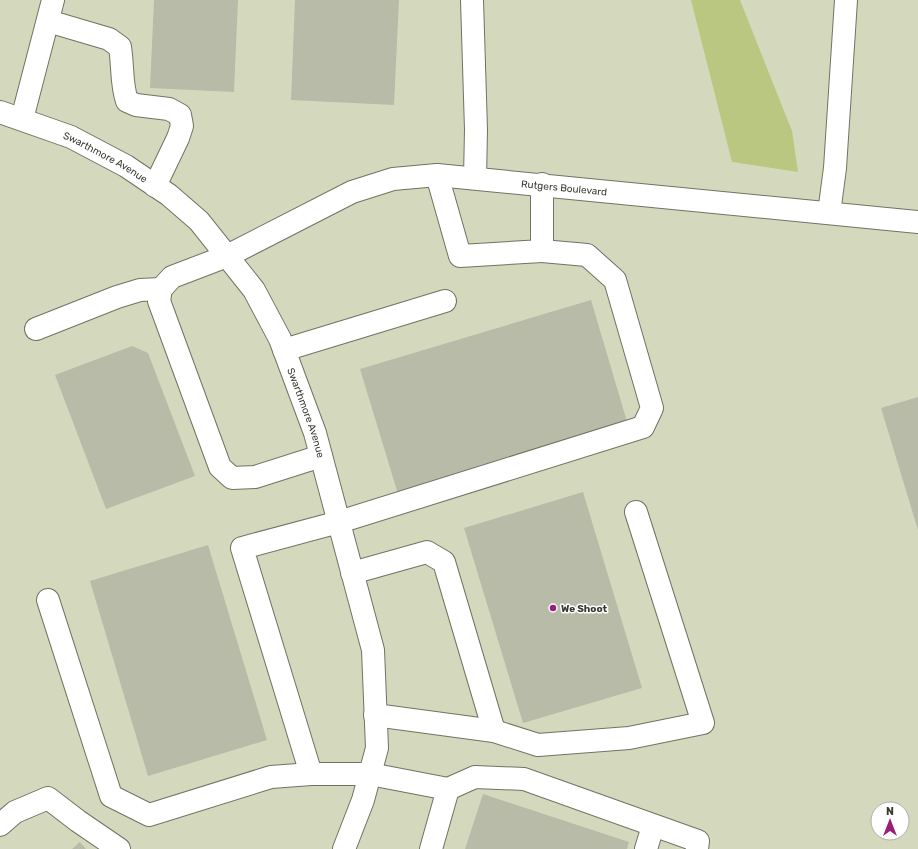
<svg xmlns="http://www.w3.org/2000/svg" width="918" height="849" font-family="Rubik,sans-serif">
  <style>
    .built { fill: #d4d9be; fill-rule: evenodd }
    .green { fill: #bac780 }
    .building { fill: #b7bba7 }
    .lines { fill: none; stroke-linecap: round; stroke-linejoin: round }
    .minor-casing { stroke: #707362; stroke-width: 24 }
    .minor { stroke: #fff; stroke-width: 22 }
    .poi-dot { fill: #971f79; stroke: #fff; stroke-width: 1.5 }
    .labels { text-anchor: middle; stroke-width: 3; stroke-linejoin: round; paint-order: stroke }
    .street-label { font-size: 10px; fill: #383931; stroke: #fff }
    .poi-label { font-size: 10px; font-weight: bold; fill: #383931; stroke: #fff; text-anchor: start }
  </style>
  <rect width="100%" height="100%" fill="#e0e4d0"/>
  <path class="built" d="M0,0H918V849H0ZM878,809H902V833H878Z"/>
  <polygon class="green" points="691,0 740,0 792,131 798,172 732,162"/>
  <g class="building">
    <polygon points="154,0 238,0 234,92 150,88"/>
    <polygon points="295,0 399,0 394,105 291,100"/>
    <polygon points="591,300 628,425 398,494 360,369"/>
    <polygon points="132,346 148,353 195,476 106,509 55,375"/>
    <polygon points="918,397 918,530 881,408"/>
    <polygon points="583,492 642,688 523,723 464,528"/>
    <polygon points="208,545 267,740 148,776 90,581"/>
    <polygon points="483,794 629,842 627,849 465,849"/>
    <polygon points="80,842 86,849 72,849"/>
  </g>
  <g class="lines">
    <defs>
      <g id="minor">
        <polyline points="472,0 476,130 475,178"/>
        <path d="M48,21L109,39L120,47C123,65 121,84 127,101L136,105L169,109L180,115L182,126L178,138L155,186"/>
        <path id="s1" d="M0,112L71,137L126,166L169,195L199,221L254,290L280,339L315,433L373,650L377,748L363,800L344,849"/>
        <polyline points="22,119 53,0"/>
        <polyline points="437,175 460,256 542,251 542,184"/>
        <polyline points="829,213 835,168 846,0"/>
        <polyline points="36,329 117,297 140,290 161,289"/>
        <polyline points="284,350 445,301"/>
        <path id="s2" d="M321,456L255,477L232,478L220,467L159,301L161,289L172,277L227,256L352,192L393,179L437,175L918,222"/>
        <polyline points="352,573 427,552 444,562 494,731"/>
        <polyline points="48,600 111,796 149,815 271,777 311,774 370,774 448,789 475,777 524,779 698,841 697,849"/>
        <polyline points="375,715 494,731 538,745 629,738 703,723 636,512"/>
        <polyline points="311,774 242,548 339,522 643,427 652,408 615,280 587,255 542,251"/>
        <polyline points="0,825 15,812 48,798 78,821 119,849"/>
        <polyline points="431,849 448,789"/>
        <polyline points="646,849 653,826"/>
      </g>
    </defs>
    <use href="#minor" class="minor-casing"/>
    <use href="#minor" class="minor"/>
  </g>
  <circle class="poi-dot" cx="553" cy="608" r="4"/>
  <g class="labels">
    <g class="street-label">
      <text dy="4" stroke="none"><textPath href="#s1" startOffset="115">Swarthmore Avenue</textPath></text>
      <text dy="4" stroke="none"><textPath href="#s2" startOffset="728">Rutgers Boulevard</textPath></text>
      <text dy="4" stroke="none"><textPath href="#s1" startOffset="451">Swarthmore Avenue</textPath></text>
    </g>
    <g class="poi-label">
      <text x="561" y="612">We Shoot</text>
    </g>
  </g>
  <g transform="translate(890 821)"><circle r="19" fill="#ffffff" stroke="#afb0ad"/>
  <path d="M0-3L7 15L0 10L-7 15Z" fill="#971f79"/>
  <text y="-6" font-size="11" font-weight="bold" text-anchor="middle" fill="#383931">N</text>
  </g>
</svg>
